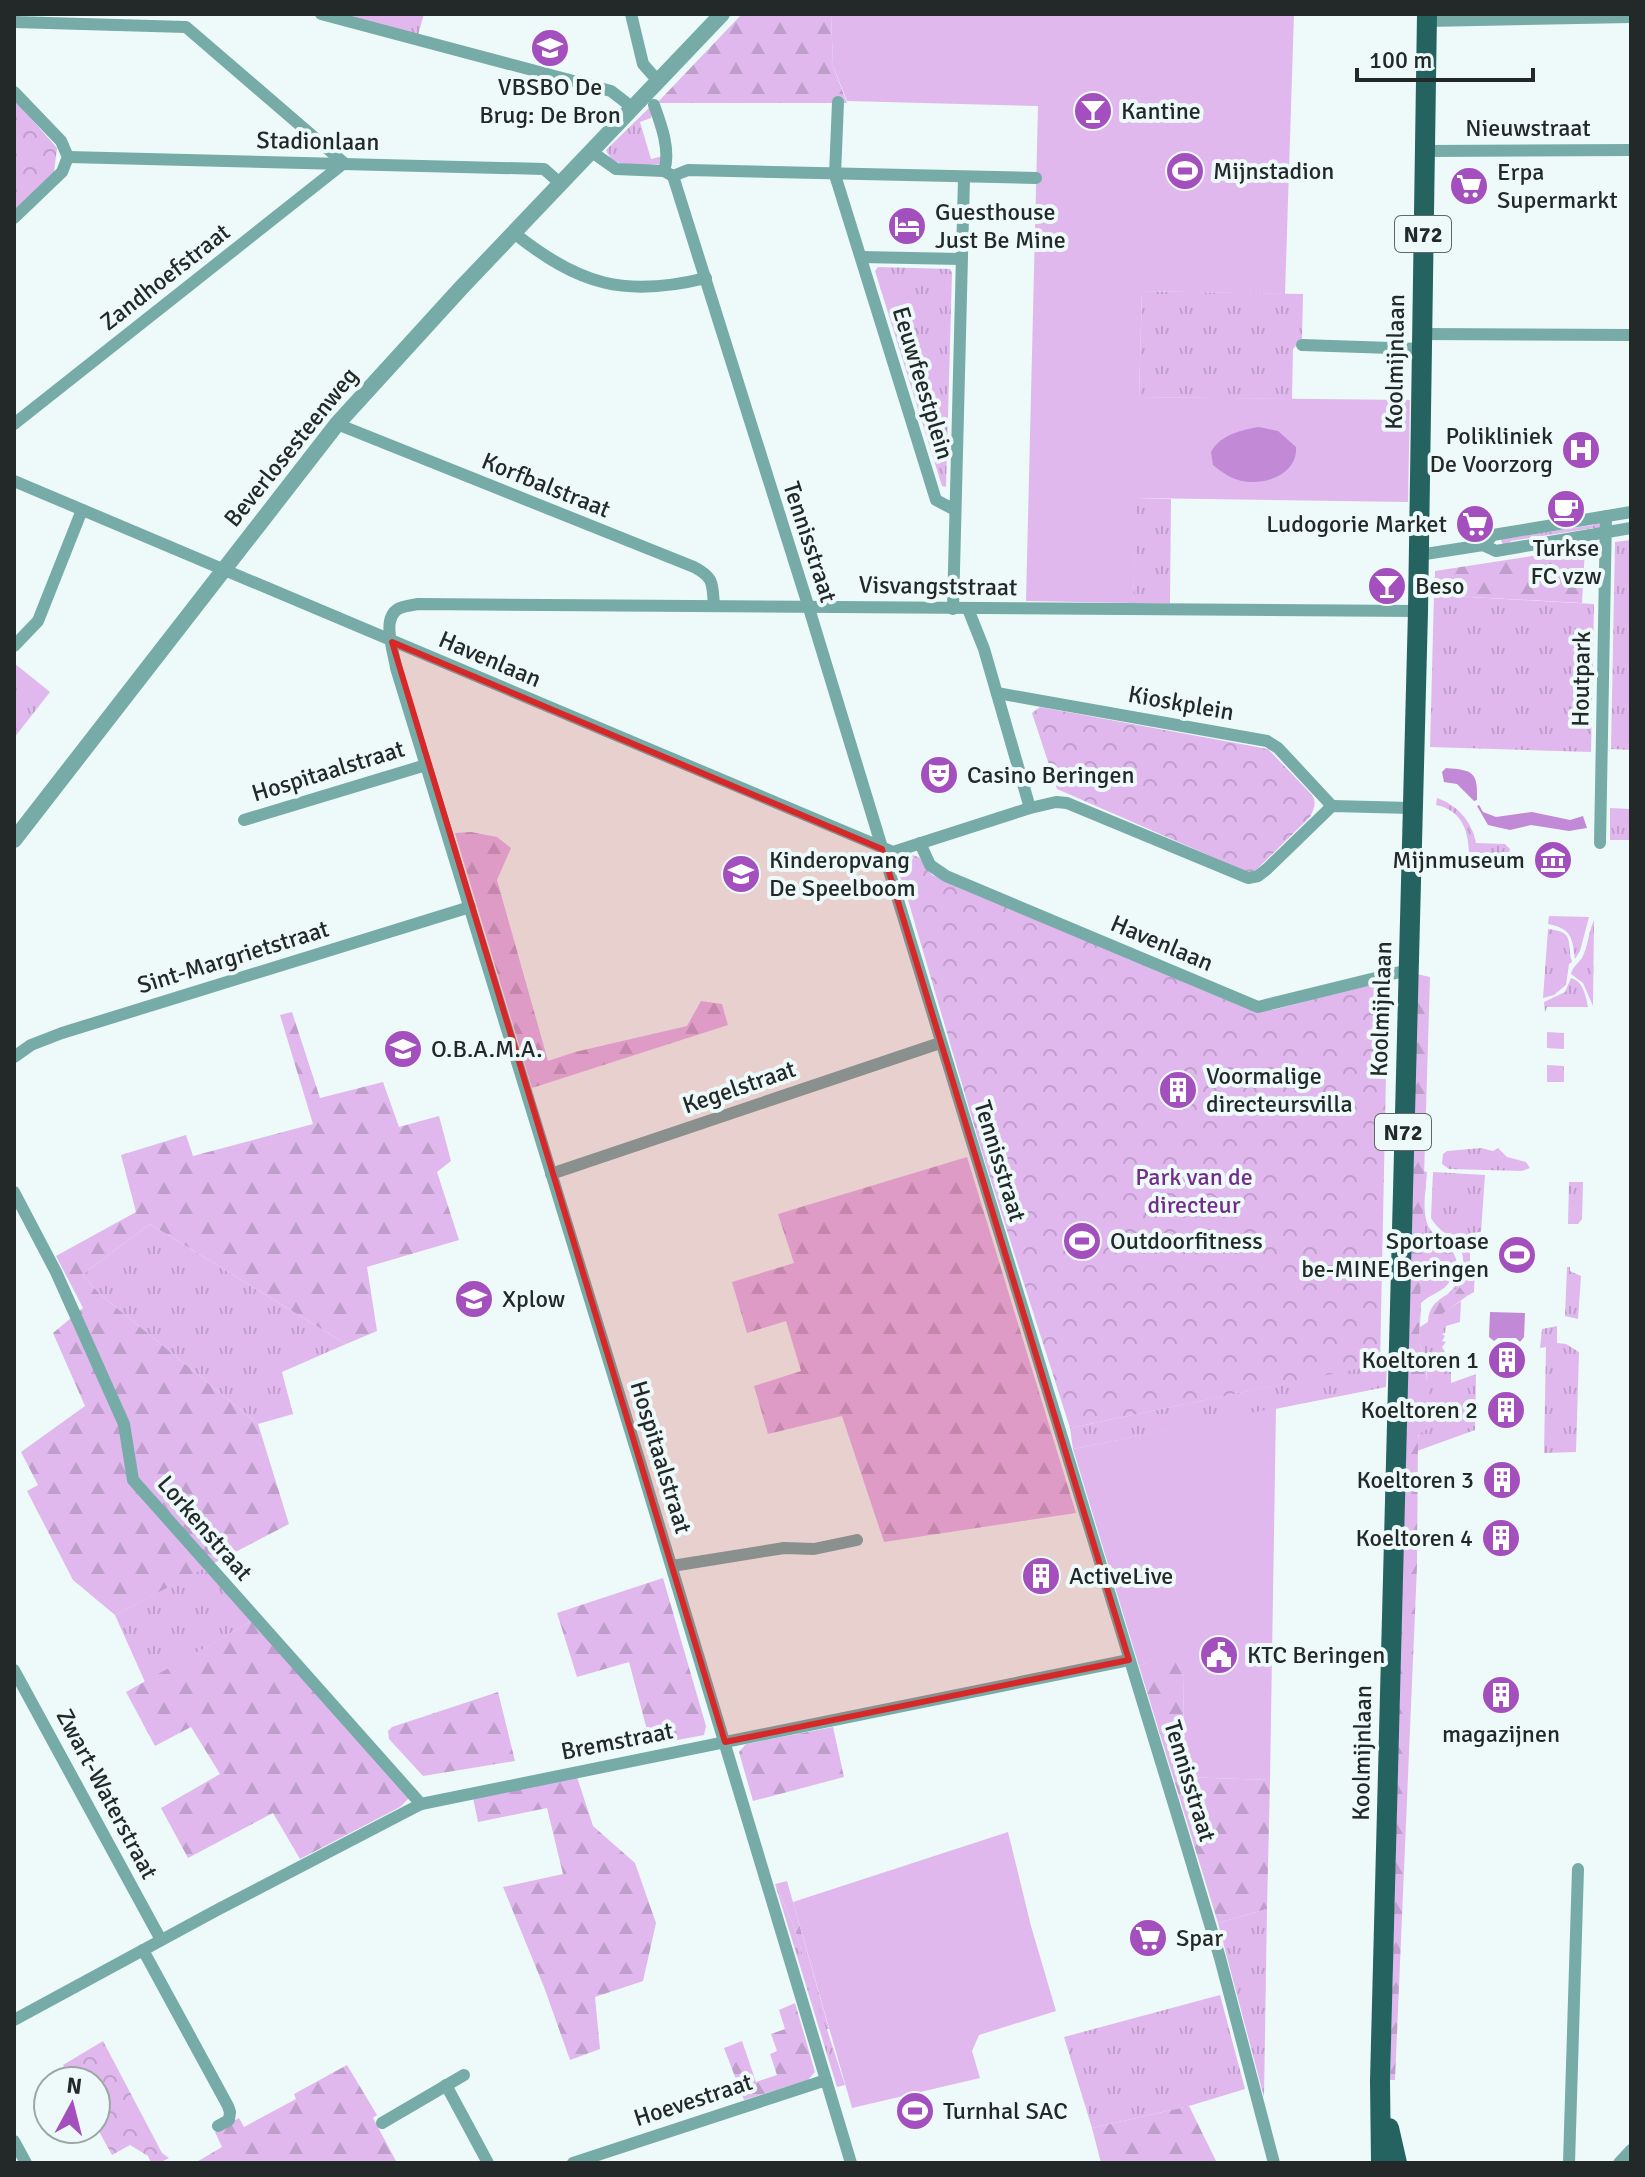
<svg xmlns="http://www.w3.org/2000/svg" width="1645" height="2177" font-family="Signika,sans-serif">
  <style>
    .grass { fill: url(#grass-tufts) }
    .forest { fill: url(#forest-firs) }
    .park { fill: url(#park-crowns) }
    .garden { fill: #e0b8ee }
    .water { fill: #c289d6 }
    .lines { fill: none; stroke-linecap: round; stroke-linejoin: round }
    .minor { stroke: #76aba7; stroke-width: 12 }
    .tertiary { stroke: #76aba7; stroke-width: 16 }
    .primary { stroke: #246360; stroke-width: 20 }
    .marked { fill: #d62828; fill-opacity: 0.2; stroke: #d62828; stroke-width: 6; stroke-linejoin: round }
    .labels { text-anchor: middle; stroke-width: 8; stroke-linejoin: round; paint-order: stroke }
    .shield { fill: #edfaf9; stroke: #606767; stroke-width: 2 }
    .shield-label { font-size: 22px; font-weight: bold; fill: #232828 }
    .poi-label { font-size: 24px; fill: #232828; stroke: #edfaf9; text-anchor: start }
    .street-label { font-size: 24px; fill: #232828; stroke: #edfaf9 }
    .park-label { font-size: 24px; fill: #722d88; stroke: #edfaf9 }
  </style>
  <defs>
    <pattern id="grass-tufts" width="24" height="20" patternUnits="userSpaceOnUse" patternTransform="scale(2)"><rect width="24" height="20" fill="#e0b8ee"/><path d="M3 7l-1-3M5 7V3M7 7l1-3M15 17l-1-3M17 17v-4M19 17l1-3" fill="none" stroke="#c09ecc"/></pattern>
    <pattern id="forest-firs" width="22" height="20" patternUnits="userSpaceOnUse" patternTransform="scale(2)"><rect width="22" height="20" fill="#e0b8ee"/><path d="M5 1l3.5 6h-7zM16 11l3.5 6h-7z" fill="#c09ecc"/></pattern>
    <pattern id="park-crowns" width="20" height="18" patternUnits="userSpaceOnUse" patternTransform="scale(2)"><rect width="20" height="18" fill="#e0b8ee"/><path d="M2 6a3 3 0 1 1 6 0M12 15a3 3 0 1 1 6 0" fill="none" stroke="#c09ecc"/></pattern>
  </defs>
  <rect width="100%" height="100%" fill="#edfaf9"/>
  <g class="grass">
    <polygon points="333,14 424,14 418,35"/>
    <path d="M651,106L653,109L651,118L640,122L651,159L663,156L660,164C642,165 613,170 606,150Z"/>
    <polygon points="878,267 950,269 952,273 946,487 942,486 875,271"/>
    <polygon points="1142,291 1303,294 1302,339 1293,349 1292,399 1139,397"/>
    <polygon points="1136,498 1171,499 1170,603 1133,603"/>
    <polygon points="1596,521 1602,525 1597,531 1593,528 1511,541 1507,546 1503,545 1501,540 1506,535 1510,538 1593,525"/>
    <polygon points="1631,540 1631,750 1611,749 1615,542"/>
    <polygon points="1434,595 1594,604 1591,752 1430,747"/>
    <polygon points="14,663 50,692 14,738"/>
    <path d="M1437,798C1457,805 1472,821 1476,843L1505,844L1510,849L1509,853L1506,855L1469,852C1468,829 1461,810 1436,805Z"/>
    <polygon points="1610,808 1631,809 1631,840 1610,840"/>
    <path d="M1549,916L1589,917L1580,951L1575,959C1572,937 1572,929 1548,924Z"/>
    <path d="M1594,920L1593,1006L1583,983L1571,974C1573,966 1577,965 1582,958C1588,947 1588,933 1594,920Z"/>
    <path d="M1548,929C1576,932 1566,942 1572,962L1569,964L1566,985L1554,995L1543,998Z"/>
    <path d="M1571,978C1583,981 1586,996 1588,1007H1547L1545,1012L1544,1002L1565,992Z"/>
    <polygon points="1547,1032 1564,1033 1564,1049 1547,1048"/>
    <polygon points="1547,1065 1564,1066 1564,1082 1547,1082"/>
    <polygon points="1481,1148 1493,1151 1498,1148 1507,1157 1526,1162 1530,1168 1522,1171 1449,1169 1442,1164 1443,1154 1447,1151"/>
    <path d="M1423,1171L1427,1172C1426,1188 1422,1207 1427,1223C1433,1243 1471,1249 1451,1280C1444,1292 1430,1294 1421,1303L1420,1327L1461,1301L1460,1322L1446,1326L1445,1333L1442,1334L1445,1336L1442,1341L1446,1342L1442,1347L1445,1352L1442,1354L1445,1356V1363L1451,1361V1383L1476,1374L1475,1430L1417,1451C1418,1416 1438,1376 1419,1344Z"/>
    <path d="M1433,1172L1485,1175L1481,1232L1470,1233V1267L1475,1268L1474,1292L1467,1296L1460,1287L1447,1295C1461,1282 1471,1258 1455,1241C1446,1233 1437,1229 1431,1218Z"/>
    <polygon points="1569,1182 1583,1182 1582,1219 1578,1224 1568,1224"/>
    <polygon points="150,1224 346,1344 282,1372 293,1414 258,1424 100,1294 82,1275"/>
    <polygon points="1567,1267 1570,1267 1570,1271 1581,1276 1578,1319 1565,1316"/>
    <polygon points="1557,1326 1557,1343 1566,1344 1579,1352 1576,1452 1544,1453 1546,1347 1540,1348 1542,1329"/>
    <polygon points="1387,1362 1386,1387 1073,1449 1070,1428"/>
    <polygon points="203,1568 254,1620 145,1682 115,1615"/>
    <polygon points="775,1884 793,1924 845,2085 837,2087"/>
    <polygon points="1267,1909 1264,2097 1218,1923"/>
    <polygon points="1220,1995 1245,2089 1189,2106 1092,2128 1064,2037"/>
  </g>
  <g class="forest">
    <polygon points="742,14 831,14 833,66 847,103 657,103"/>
    <polygon points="1585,548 1582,603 1434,595 1435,571"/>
    <polygon points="471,832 497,837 511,848 497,880 548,1061 575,1052 687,1026 701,1001 722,1004 728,1025 532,1088 455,833"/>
    <polygon points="1417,974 1430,977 1419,1344 1429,1363 1426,1364 1429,1420 1427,1429 1418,1435 1417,1566 1395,2080 1390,2080"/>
    <polygon points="292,1012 320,1098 383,1082 399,1127 439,1116 451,1161 437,1172 459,1240 367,1267 377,1331 346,1344 150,1224 82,1275 100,1294 258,1424 289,1524 115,1615 73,1580 27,1491 38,1485 21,1452 85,1406 53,1333 83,1308 56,1256 136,1212 121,1155 186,1135 193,1156 313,1124 280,1015"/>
    <polygon points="967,1157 1076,1513 884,1542 842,1416 768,1434 754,1386 801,1371 786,1321 747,1333 732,1282 794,1263 778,1214"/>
    <path d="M1460,1287L1467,1296L1428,1324C1428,1302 1442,1298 1460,1287Z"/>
    <polygon points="663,1578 706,1726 704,1735 651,1745 629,1662 577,1677 557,1613"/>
    <polygon points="254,1620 409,1798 400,1807 300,1859 273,1813 188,1858 161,1808 220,1774 191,1727 155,1746 126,1692"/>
    <polygon points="1170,1652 1184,1677 1182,1777 1270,1780 1267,1909 1218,1923 1139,1666"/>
    <polygon points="498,1692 515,1761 423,1776 389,1739 388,1731 392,1727"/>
    <polygon points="833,1727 844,1777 753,1801 739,1752 746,1744"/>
    <polygon points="577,1777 593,1826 635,1863 656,1923 643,1981 595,1997 600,2049 570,2060 544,1987 503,1887 563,1874 547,1808 478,1822 473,1798"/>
    <polygon points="787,1881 829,2029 826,2029 793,1924 775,1884"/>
    <polygon points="795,2003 815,2072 808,2080 744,2100 724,2048 742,2041 756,2082 777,2075 770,2054 777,2051 771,2034 785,2029 779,2010"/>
    <polygon points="347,2065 377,2115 373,2118 396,2161 195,2163 222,2147 215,2132 239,2118 244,2127 296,2099 294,2094"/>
    <polygon points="1189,2106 1217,2163 1101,2163 1092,2128"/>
  </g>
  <g class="park">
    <polygon points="14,99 57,148 54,172 14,210"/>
    <path d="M1040,707L1268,749L1312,795C1317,803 1314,809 1310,817L1256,870L1247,872L1057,789L1032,713Z"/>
    <polygon points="905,853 919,857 932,875 1243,1007 1273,1010 1388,979 1380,1364 1070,1428 981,1149 903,883 894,865 900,855"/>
    <polygon points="103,2041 162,2153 169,2158 159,2163 151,2163 148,2156 130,2145 112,2155 96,2126 96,2081 72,2081 63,2065"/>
  </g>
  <g class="garden">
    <polygon points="831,14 1294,14 1285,294 1142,291 1139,397 1410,400 1408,502 1137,498 1133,603 1026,601 1038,106 847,101 833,66"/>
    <polygon points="1276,1408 1270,1780 1182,1777 1184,1677 1170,1653 1139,1666 1073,1449"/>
    <polygon points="1008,1832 1031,1926 1056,2011 979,2035 972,2051 980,2078 852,2108 793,1902"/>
  </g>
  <g class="water">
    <path d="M1259,427L1278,431L1296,447C1298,474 1265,486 1242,481C1232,479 1221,472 1213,465L1211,452C1220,435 1241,430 1259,427Z"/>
    <path d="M1446,768C1473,770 1478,772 1477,800L1474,801L1457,784L1444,782L1442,772Z"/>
    <polygon points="1479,805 1483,812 1496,817 1532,812 1570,820 1583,816 1587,828 1569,831 1531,825 1510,830 1488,825 1477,806"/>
    <polygon points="1490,1312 1525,1313 1524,1337 1520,1342 1516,1338 1498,1338 1494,1341 1489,1337"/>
  </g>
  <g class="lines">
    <g class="minor">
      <polyline points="321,14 611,91 633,108"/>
      <polyline points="631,14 643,64 658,81"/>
      <polyline points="1427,21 1631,17"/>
      <polyline points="14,22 186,27 344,163 14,424"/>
      <polyline points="14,92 61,141 68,157 62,172 14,218"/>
      <polyline points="838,102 835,175 936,500 955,510"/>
      <path d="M654,105C661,124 671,151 664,171"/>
      <polyline points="1425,151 1631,150"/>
      <polyline points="592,152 616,169 664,171 673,176"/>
      <polyline points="68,157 544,169 561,184"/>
      <polyline points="673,176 808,605 1183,1834 1220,1958 1274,2163"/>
      <polyline points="673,176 688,170 1036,178"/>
      <path d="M514,233C579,285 625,298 706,278"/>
      <polyline points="861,257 961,259"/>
      <polyline points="1421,334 1631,335"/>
      <polyline points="1302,345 1421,349"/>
      <path d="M337,424L694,567C715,578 712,584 714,606"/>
      <polyline points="14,481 893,852 1030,808 1056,802 1067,803 1248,878 1258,876 1267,869 1332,806 1412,808"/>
      <polyline points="1483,545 1493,535 1631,512"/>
      <polyline points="1419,555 1483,545 1496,551 1631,528"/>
      <polyline points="953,609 964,178"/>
      <polyline points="968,609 984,649 1030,808"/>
      <polyline points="14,646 38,621 82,510"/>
      <polyline points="997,693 1267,741 1278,748 1332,806"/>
      <polyline points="244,820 426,765"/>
      <polyline points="920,843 930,865 946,876 1258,1007 1408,970"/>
      <polyline points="1600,843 1606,516"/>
      <polyline points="14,1057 31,1045 62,1033 470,907"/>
      <polyline points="551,1174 940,1043"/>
      <polyline points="14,1192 56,1272 124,1424 133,1480 421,1804"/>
      <polyline points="672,1566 784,1548 814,1549 857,1540"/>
      <polyline points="14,1670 161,1940"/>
      <polyline points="143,1950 228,2106 230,2112 229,2120 218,2126"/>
      <polyline points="14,2020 217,1910 421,1804 1129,1660"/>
      <polyline points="446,2085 488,2163"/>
      <polyline points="382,2123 464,2075"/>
      <polyline points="14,2141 26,2163"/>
      <polyline points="573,2163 826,2080"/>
      <path d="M851,2163L639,1459L396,668C394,652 381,619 398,609C403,606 412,605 418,604L1418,611"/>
      <polyline points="1569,2163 1578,1869"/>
      <polyline points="1619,2163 1631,2150"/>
    </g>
    <polyline class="tertiary" points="14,840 337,424 461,288 722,14"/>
    <g class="primary">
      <polyline points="1389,2128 1397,2163"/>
      <polyline points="1381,2163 1380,2081 1418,611 1427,14"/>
    </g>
  </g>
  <path class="marked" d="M392,642L882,849L1129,1660L725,1742Z"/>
  <defs>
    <symbol id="school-disc" viewBox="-11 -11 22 22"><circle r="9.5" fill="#a34fbe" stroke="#edfaf9"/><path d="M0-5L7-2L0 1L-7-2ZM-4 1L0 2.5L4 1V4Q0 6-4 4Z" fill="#fff"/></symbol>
    <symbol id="bar-disc" viewBox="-11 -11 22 22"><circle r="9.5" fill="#a34fbe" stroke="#edfaf9"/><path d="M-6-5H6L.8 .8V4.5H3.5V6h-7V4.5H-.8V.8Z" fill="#fff"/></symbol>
    <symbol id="stadium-disc" viewBox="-11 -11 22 22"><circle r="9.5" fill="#a34fbe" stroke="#edfaf9"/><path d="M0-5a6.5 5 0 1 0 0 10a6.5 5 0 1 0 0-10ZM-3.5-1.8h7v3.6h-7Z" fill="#fff"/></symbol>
    <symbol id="supermarket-disc" viewBox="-11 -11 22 22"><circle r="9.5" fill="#a34fbe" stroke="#edfaf9"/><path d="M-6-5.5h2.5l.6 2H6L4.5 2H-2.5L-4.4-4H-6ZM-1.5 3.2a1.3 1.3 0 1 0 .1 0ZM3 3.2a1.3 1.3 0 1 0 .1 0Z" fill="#fff"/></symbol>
    <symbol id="hotel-disc" viewBox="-11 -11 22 22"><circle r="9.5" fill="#a34fbe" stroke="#edfaf9"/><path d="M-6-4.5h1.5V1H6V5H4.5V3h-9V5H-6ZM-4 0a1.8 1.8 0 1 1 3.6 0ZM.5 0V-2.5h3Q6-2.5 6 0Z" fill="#fff"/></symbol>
    <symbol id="hospital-disc" viewBox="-11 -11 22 22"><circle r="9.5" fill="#a34fbe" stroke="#edfaf9"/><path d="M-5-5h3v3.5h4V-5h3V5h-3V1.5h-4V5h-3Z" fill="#fff"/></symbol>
    <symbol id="cafe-disc" viewBox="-11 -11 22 22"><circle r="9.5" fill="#a34fbe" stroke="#edfaf9"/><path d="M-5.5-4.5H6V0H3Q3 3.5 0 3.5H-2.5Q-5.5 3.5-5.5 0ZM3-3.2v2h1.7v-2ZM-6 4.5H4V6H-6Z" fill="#fff"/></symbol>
    <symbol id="theatre-disc" viewBox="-11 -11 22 22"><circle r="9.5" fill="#a34fbe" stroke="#edfaf9"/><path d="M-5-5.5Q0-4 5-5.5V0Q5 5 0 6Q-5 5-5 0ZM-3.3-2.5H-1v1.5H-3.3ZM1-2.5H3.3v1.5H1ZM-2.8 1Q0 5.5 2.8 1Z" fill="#fff"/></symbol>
    <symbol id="museum-disc" viewBox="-11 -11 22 22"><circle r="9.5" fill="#a34fbe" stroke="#edfaf9"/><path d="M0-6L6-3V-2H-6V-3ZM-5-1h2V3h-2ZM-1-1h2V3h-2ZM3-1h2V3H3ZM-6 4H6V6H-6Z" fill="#fff"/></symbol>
    <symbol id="building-disc" viewBox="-11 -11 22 22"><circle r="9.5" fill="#a34fbe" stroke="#edfaf9"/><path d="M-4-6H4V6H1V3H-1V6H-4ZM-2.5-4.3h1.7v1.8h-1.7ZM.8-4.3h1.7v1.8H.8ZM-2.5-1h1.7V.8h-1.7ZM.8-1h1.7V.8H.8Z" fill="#fff"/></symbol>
    <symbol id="civic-disc" viewBox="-11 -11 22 22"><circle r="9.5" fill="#a34fbe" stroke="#edfaf9"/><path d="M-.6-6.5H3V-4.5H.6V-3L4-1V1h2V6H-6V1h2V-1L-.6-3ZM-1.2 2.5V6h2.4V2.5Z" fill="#fff"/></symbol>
  </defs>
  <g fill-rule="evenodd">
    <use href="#school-disc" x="528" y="26" width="44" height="44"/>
    <use href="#bar-disc" x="1071" y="89" width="44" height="44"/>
    <use href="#stadium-disc" x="1163" y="149" width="44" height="44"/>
    <use href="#supermarket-disc" x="1447" y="164" width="44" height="44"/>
    <use href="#hotel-disc" x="885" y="204" width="44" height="44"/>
    <use href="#hospital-disc" x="1559" y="428" width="44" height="44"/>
    <use href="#cafe-disc" x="1544" y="487" width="44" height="44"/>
    <use href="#supermarket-disc" x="1453" y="502" width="44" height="44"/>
    <use href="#bar-disc" x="1365" y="564" width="44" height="44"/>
    <use href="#theatre-disc" x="917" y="753" width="44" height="44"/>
    <use href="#museum-disc" x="1531" y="838" width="44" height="44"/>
    <use href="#school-disc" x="719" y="852" width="44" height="44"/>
    <use href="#school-disc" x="381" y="1027" width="44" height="44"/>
    <use href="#building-disc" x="1156" y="1068" width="44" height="44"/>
    <use href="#stadium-disc" x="1060" y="1219" width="44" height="44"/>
    <use href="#stadium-disc" x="1495" y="1233" width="44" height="44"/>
    <use href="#school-disc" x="452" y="1277" width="44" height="44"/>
    <use href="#building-disc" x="1485" y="1338" width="44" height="44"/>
    <use href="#building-disc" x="1484" y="1388" width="44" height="44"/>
    <use href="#building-disc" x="1480" y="1458" width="44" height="44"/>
    <use href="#building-disc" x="1479" y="1516" width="44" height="44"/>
    <use href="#building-disc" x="1019" y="1554" width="44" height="44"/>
    <use href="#civic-disc" x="1197" y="1633" width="44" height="44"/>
    <use href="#building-disc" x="1479" y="1673" width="44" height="44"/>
    <use href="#supermarket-disc" x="1126" y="1916" width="44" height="44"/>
    <use href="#stadium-disc" x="893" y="2089" width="44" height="44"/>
  </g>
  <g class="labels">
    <g class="shield">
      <rect x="1395" y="216" width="56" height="36" rx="6"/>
      <rect x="1375" y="1114" width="56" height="36" rx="6"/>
    </g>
    <g class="shield-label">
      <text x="1423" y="242">N72</text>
      <text x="1403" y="1140">N72</text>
    </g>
    <g class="poi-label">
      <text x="550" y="95" text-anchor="middle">VBSBO De<tspan x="550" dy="28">Brug: De Bron</tspan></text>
      <text x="1121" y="119">Kantine</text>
      <text x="1213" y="179">Mijnstadion</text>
      <text x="1497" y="180">Erpa<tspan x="1497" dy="28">Supermarkt</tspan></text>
      <text x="935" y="220">Guesthouse<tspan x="935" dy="28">Just Be Mine</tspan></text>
      <text x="1553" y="444" text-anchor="end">Polikliniek<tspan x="1553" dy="28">De Voorzorg</tspan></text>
      <text x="1447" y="532" text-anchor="end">Ludogorie Market</text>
      <text x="1566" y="556" text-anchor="middle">Turkse<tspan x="1566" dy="28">FC vzw</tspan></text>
      <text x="1415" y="594">Beso</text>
      <text x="967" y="783">Casino Beringen</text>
      <text x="769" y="868">Kinderopvang<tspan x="769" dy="28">De Speelboom</tspan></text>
      <text x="1525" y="868" text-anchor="end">Mijnmuseum</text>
      <text x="431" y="1057">O.B.A.M.A.</text>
      <text x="1206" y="1084">Voormalige<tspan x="1206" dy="28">directeursvilla</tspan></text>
      <text x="1110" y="1249">Outdoorfitness</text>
      <text x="1489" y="1249" text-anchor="end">Sportoase<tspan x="1489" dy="28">be-MINE Beringen</tspan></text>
      <text x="502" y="1307">Xplow</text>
      <text x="1479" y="1368" text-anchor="end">Koeltoren 1</text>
      <text x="1478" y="1418" text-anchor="end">Koeltoren 2</text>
      <text x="1474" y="1488" text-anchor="end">Koeltoren 3</text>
      <text x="1473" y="1546" text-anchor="end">Koeltoren 4</text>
      <text x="1069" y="1584">ActiveLive</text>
      <text x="1247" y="1663">KTC Beringen</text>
      <text x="1501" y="1742" text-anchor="middle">magazijnen</text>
      <text x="1176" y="1946">Spar</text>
      <text x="943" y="2119">Turnhal SAC</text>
    </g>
    <g class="street-label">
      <text x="1528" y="136">Nieuwstraat</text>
      <text transform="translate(318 141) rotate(1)" y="8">Stadionlaan</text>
      <text transform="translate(165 277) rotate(-38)" y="8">Zandhoefstraat</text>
      <text transform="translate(1395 362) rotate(-89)" y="8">Koolmijnlaan</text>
      <text transform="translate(923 383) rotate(73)" y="8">Eeuwfeestplein</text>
      <text transform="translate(291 447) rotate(-51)" y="8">Beverlosesteenweg</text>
      <text transform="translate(546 485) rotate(22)" y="8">Korfbalstraat</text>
      <text transform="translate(810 542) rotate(72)" y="8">Tennisstraat</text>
      <text transform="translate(938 586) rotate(1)" y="8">Visvangststraat</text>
      <text transform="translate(490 659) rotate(23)" y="8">Havenlaan</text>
      <text transform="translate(1581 679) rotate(-89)" y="8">Houtpark</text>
      <text transform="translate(1181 703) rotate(10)" y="8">Kioskplein</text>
      <text transform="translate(328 771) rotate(-17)" y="8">Hospitaalstraat</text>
      <text transform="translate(1162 943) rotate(23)" y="8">Havenlaan</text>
      <text transform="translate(233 957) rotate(-17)" y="8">Sint-Margrietstraat</text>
      <text transform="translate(1381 1009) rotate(-88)" y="8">Koolmijnlaan</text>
      <text transform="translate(739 1087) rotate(-19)" y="8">Kegelstraat</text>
      <text transform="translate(1000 1161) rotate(73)" y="8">Tennisstraat</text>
      <text transform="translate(661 1457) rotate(73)" y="8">Hospitaalstraat</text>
      <text transform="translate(205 1528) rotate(49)" y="8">Lorkenstraat</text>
      <text transform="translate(617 1741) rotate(-11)" y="8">Bremstraat</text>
      <text transform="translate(1362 1753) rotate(-89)" y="8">Koolmijnlaan</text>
      <text transform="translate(1190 1781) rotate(73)" y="8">Tennisstraat</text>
      <text transform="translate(107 1794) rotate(62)" y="8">Zwart-Waterstraat</text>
      <text transform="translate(693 2100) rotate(-18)" y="8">Hoevestraat</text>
    </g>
    <g class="park-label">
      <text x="1194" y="1185">Park van de<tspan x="1194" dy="28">directeur</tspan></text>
    </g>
  </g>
  <rect width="1645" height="2177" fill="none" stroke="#232828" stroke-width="32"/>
  <g transform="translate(72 2105) rotate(7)"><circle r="38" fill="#edfaf9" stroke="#9ca6a5" stroke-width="2"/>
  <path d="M0-6L14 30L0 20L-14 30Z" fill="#a34fbe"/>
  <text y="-12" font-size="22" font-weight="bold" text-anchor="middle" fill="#232828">N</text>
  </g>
  <path d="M1357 68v12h176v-12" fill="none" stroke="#232828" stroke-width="4"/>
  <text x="1369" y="68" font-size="24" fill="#232828" stroke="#edfaf9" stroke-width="6" paint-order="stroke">100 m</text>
</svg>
